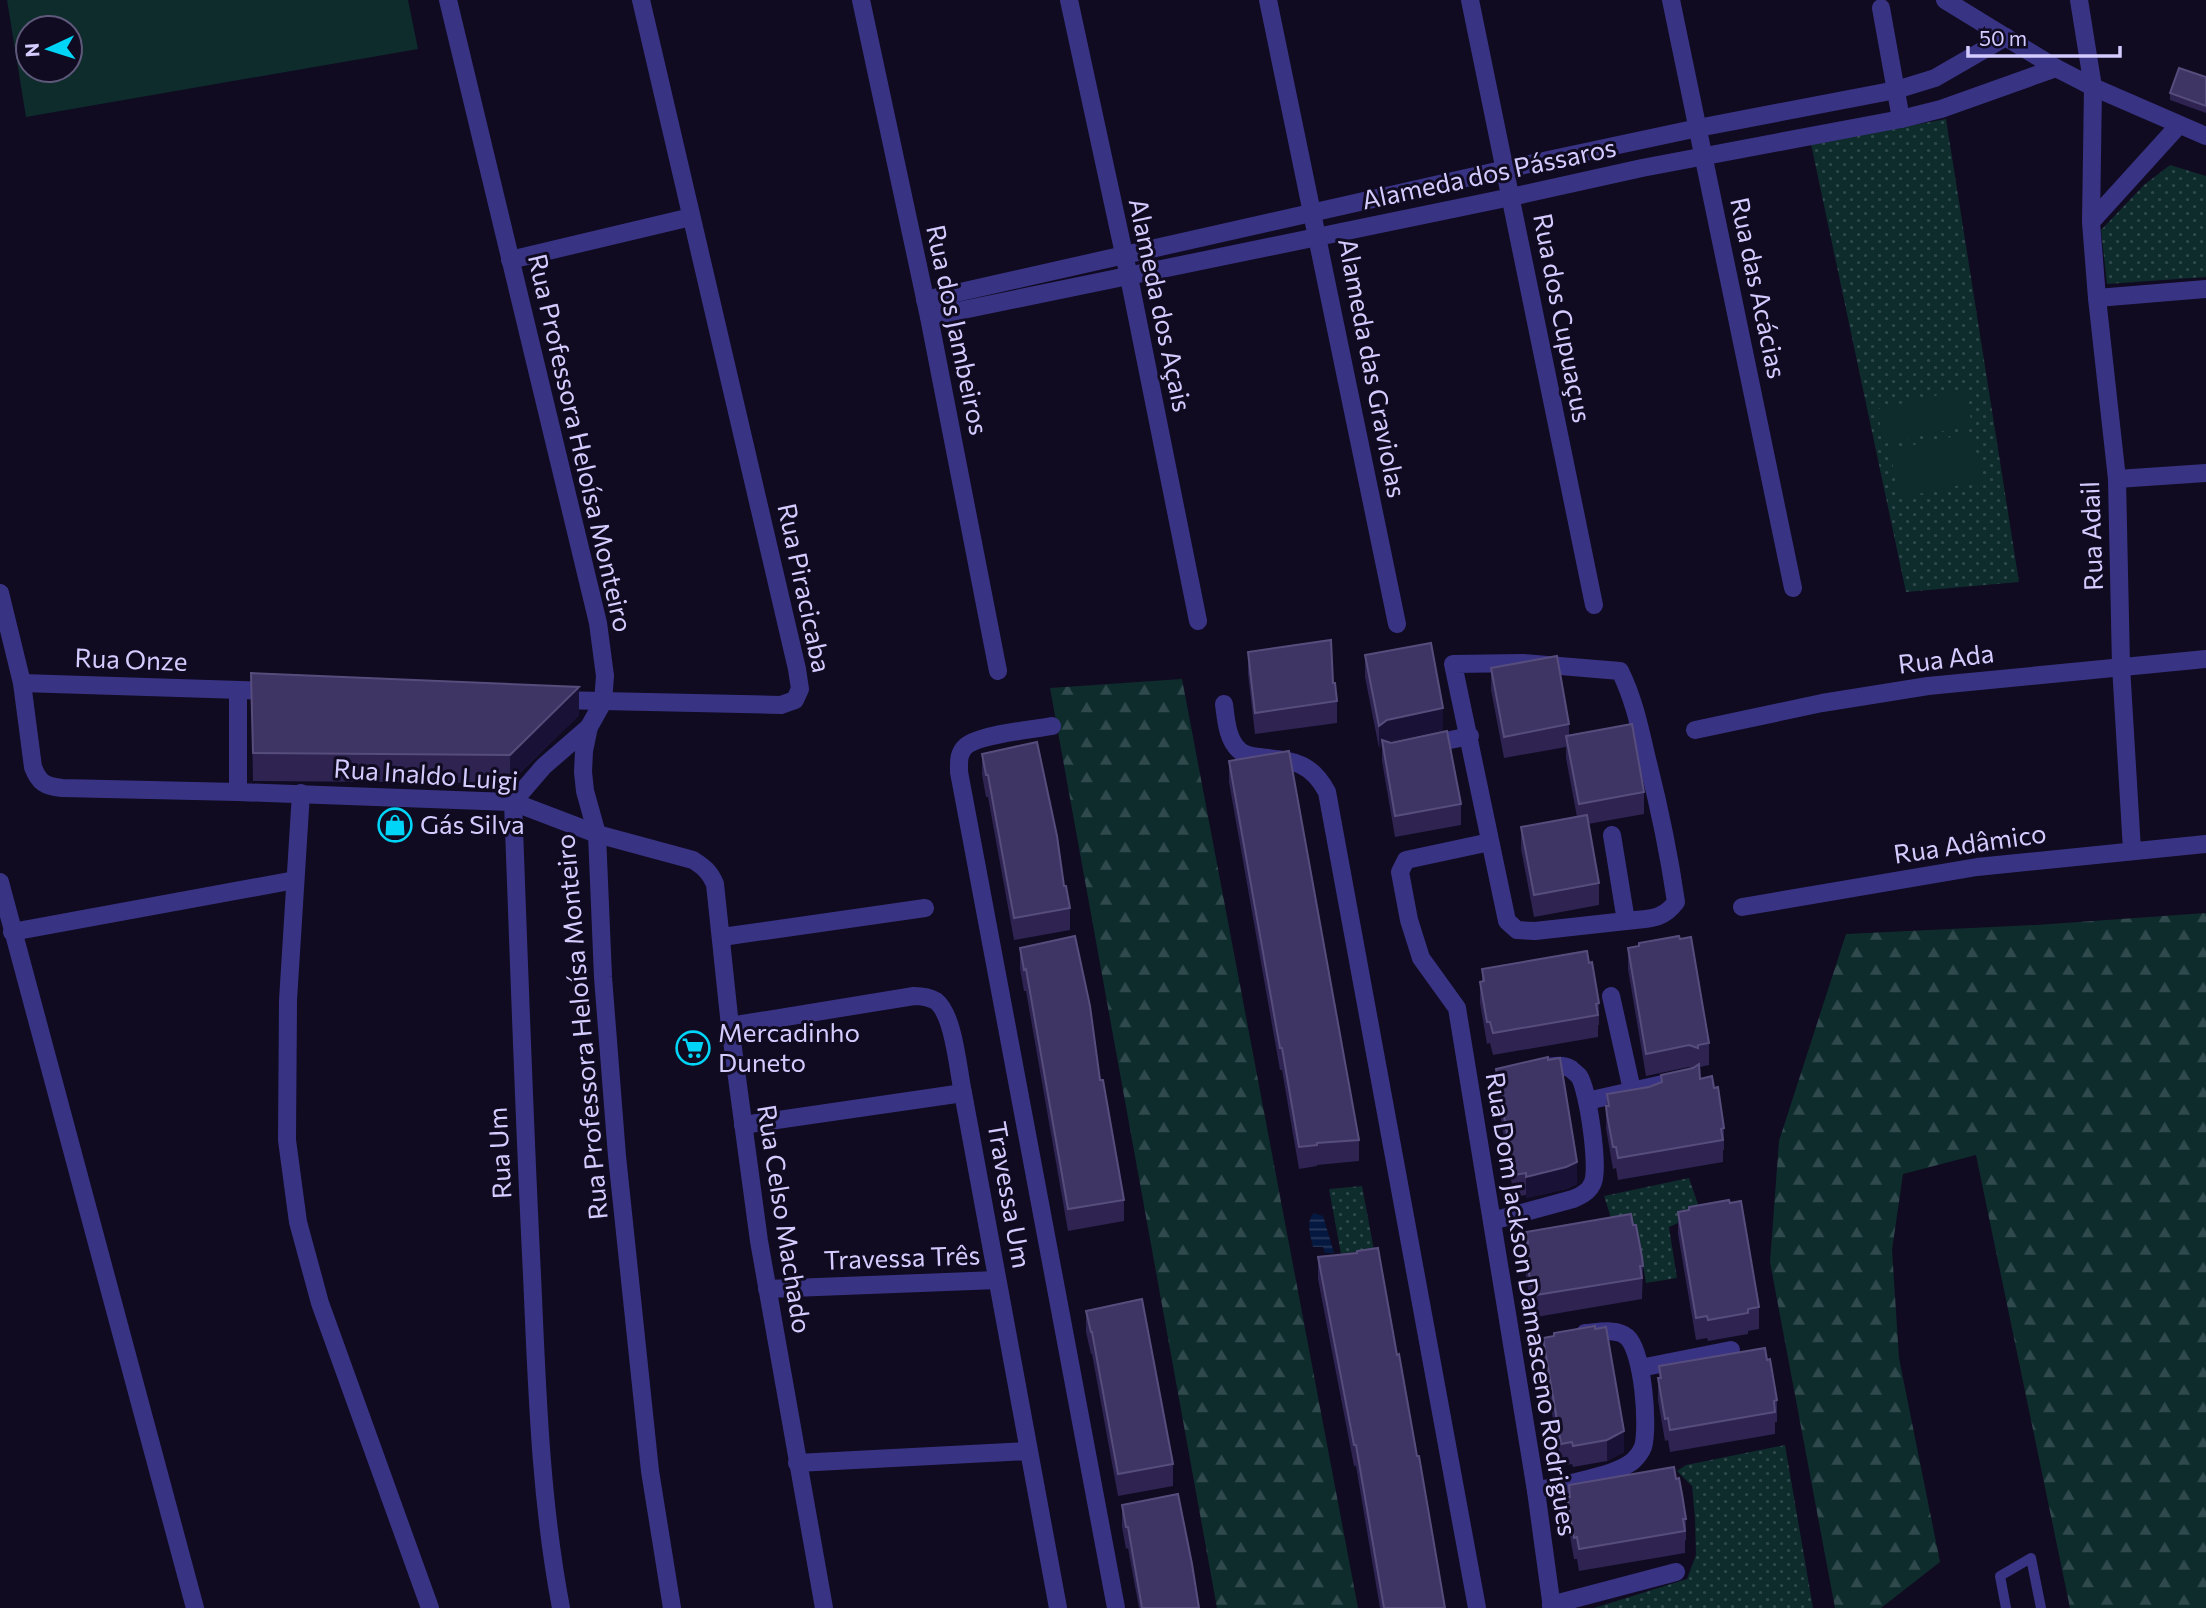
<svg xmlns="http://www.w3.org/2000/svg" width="2206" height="1608" font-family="Commissioner,sans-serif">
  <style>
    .grass { fill: url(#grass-dots) }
    .forest { fill: url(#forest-firs) }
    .pitch { fill: #0e2c2c; fill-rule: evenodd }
    .water { fill: url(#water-rules) }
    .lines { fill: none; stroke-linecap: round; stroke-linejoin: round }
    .service { stroke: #393384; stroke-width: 10 }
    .minor { stroke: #393384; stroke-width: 18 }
    .wall { fill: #2e2351 }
    .shaded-wall { fill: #1a1236 }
    .building { fill: #3f3564; stroke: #574d7c; stroke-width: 2 }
    .labels { text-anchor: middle; stroke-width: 6; stroke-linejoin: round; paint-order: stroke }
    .street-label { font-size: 26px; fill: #d4ccff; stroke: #100b21 }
    .poi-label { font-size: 26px; fill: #d4ccff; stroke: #100b21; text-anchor: start }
  </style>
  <defs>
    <pattern id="grass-dots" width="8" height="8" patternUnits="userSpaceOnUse" patternTransform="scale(1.75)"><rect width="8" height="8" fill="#0e2c2c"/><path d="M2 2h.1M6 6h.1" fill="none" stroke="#30494c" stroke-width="1.8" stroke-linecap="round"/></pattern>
    <pattern id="forest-firs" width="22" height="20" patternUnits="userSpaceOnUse" patternTransform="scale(1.75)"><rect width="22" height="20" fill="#0e2c2c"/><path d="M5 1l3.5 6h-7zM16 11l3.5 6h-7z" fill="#30494c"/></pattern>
    <pattern id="water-rules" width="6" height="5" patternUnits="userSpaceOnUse" patternTransform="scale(1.75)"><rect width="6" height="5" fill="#051940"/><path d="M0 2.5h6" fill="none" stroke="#29395d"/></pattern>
  </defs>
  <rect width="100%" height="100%" fill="#100b21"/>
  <g class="grass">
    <polygon points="1946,119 2019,582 1906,592 1811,144"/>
    <polygon points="2170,165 2206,176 2206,277 2107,284 2101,230 2144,185"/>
    <polygon points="1689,1178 1701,1213 1669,1227 1677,1278 1646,1283 1637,1229 1613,1224 1604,1196"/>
    <polygon points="1362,1186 1374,1250 1341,1254 1329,1189"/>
    <polygon points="1785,1445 1813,1608 1594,1608 1687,1579 1696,1555 1695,1518 1692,1486 1677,1471 1686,1465"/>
  </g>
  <g class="forest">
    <polygon points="1182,679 1358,1608 1217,1608 1050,688"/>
    <polygon points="2206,913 2206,1608 2070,1608 1976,1155 1903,1174 1892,1250 1899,1358 1940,1562 1881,1608 1835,1608 1770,1262 1779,1141 1846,934 2036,925"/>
  </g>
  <g class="pitch">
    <path d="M7,0H408L418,49L26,117ZM28,28H70V70H28Z"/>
    <polygon points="1965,389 1972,425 1883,444 1878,409"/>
    <polygon points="1971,433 1984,480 1899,498 1890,450"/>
  </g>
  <path class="water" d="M1314,1213L1323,1216L1334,1253H1325L1323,1247H1313C1311,1236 1305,1222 1314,1213Z"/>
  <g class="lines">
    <polyline class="service" points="2006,1608 2000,1576 2031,1558 2041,1608"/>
    <g class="minor">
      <polyline points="448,0 598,623 605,676 603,702 589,727 584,751 583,772 585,791 597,834 603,977 617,1156 650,1471 672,1608"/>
      <polyline points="861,0 929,317 998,671"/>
      <polyline points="1069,0 1129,277 1198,621"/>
      <polyline points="1268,0 1397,624"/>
      <polyline points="1470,0 1594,605"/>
      <polyline points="1671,0 1793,588"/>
      <polyline points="1945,0 2056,68 2093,87 2206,136"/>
      <polyline points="2079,0 2093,87 2091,222 2097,298 2117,479 2121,666 2132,850"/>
      <polyline points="1881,8 1901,119"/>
      <polyline points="2091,222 2179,125"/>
      <polyline points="510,260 691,217"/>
      <polyline points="2097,298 2206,289"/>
      <polyline points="925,300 1506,169 1698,128 1896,90 1935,78 2006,37"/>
      <polyline points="929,317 1511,197 1642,168 1901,119 1941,109 2056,68"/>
      <polyline points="2117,479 2206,473"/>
      <path d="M0,593L22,683L33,767C39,783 45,786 62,788L238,792"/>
      <polyline points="22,683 273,691"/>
      <path d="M238,690V792L513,802L597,834L693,860C704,867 710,872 715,884L730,1026L759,1241L824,1608"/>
      <polyline points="556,700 781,705 795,700 800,689 797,669 641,0"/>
      <path d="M1224,704C1226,719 1227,739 1239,750C1244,755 1252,756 1259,757C1291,761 1310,760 1327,792L1477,1608"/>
      <path d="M1052,726C1032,730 980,734 966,746C958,753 959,762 959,772L1116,1608"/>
      <polyline points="1695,730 1822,703 1928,686 2206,659"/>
      <polyline points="1425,745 1470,736"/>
      <polyline points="301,793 288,1000 287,1140 298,1222 320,1303 430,1608"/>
      <path d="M1612,835L1626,921L1535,931L1517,930L1507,921L1453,664L1523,663L1620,671C1634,699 1640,729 1647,759C1659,806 1669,854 1676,902C1662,921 1648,918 1626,921"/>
      <polyline points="1490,842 1406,860 1400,872 1409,920 1421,958 1457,1008 1536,1491 1552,1608"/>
      <polyline points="0,882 195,1608"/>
      <polyline points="1742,907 1977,867 2206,844"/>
      <polyline points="12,932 295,880"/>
      <polyline points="722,937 925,908"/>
      <polyline points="1611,996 1632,1090"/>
      <path d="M730,1026L914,996C922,996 929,997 936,1001C954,1015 958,1070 963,1093L1058,1608"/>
      <polyline points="1587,1101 1676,1081"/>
      <polyline points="743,1125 963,1093"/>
      <path d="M1492,1221L1573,1199C1581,1196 1590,1191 1593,1182C1599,1166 1588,1090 1579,1076C1578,1075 1572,1070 1571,1069C1561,1063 1550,1067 1539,1069"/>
      <polyline points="767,1289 997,1280"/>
      <polyline points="1640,1368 1731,1350"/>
      <polyline points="797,1463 1028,1451"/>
      <path d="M1536,1491C1560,1485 1617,1476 1634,1460C1637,1457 1641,1452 1643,1447C1649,1427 1643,1351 1627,1337C1617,1328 1598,1332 1585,1333"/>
      <polyline points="1551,1605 1676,1572"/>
      <path d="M561,1608C540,1498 537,1386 532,1275C524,1117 519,960 513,802L544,766L589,727"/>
    </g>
  </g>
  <g class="wall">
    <polygon points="2206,77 2206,113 2170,100 2170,93"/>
    <polygon points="1248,652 1333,683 1337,701 1337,723 1255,734 1248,674"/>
    <polygon points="1365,655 1443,730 1388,742 1461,804 1461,825 1395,837 1382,761 1382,746 1379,748 1365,677"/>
    <polygon points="1491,668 1569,724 1569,736 1644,792 1644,814 1588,824 1599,883 1599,905 1534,917 1521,849 1521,827 1577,817 1566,758 1566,747 1504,758 1491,690"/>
    <polygon points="251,673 579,715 510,783 253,781"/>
    <polygon points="982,754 1064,886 1070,908 1070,930 1014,940 988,797 986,797 982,775"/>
    <polygon points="1229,761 1359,1140 1359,1161 1317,1165 1317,1166 1299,1169 1282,1070 1280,1070 1229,782"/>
    <polygon points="1020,948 1100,1080 1124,1200 1124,1221 1068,1231 1026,991 1024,991 1020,969"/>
    <polygon points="1628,948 1709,1043 1709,1065 1700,1067 1700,1079 1714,1088 1724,1128 1724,1150 1723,1150 1723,1162 1618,1180 1616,1168 1613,1169 1606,1128 1607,1094 1649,1087 1661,1082 1661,1075 1692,1068 1689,1067 1646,1076 1628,969"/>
    <polygon points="1589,963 1599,1003 1599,1025 1598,1025 1598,1037 1493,1055 1490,1043 1487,1044 1480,1003 1480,982 1482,981 1482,969"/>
    <polygon points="1496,1069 1577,1184 1566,1189 1526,1198 1526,1195 1514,1197 1496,1090"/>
    <polygon points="1678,1212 1759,1307 1759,1329 1748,1331 1748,1334 1708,1341 1707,1338 1696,1340 1678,1234"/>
    <polygon points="1633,1225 1643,1266 1642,1299 1536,1317 1535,1306 1531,1306 1524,1265 1524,1244 1526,1243 1526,1232"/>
    <polygon points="1318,1257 1397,1355 1445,1608 1380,1608 1356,1466 1354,1466 1318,1279"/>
    <polygon points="1086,1311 1173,1464 1173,1486 1118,1496 1092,1354 1091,1354 1086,1332"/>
    <polygon points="1543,1338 1624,1452 1607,1461 1573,1467 1572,1464 1561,1466 1543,1360"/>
    <polygon points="1767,1360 1777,1400 1777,1422 1775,1422 1775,1434 1670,1452 1668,1440 1665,1441 1658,1400 1658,1378 1659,1378 1659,1366"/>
    <polygon points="1676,1479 1686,1519 1686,1540 1685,1541 1685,1553 1579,1571 1577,1559 1574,1559 1567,1519 1567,1497 1569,1497 1569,1485"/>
    <polygon points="1122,1505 1199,1608 1139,1608 1128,1548 1126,1549 1122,1527"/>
  </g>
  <g class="shaded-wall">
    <polygon points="579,687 579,715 510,783 510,755"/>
    <polygon points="1443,708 1443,730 1387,742 1382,740 1382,746 1379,748 1379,726 1387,720"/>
    <polygon points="1577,1162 1577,1184 1566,1189 1526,1198 1526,1177"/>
    <polygon points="1624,1431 1624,1452 1607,1461 1607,1440"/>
  </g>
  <g class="building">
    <polygon points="2179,68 2206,77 2206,106 2170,93"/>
    <polygon points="1331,640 1333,683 1335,683 1337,701 1255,713 1248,652"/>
    <polygon points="1431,643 1443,708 1387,720 1379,726 1365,655"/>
    <polygon points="1557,656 1569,724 1504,737 1491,668"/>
    <polygon points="251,673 579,687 510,755 253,753"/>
    <polygon points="1632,724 1644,792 1579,804 1566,736"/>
    <polygon points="1447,731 1461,804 1395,816 1382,740 1391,743"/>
    <polygon points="1037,742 1057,836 1064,886 1066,886 1070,908 1014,918 988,775 986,775 982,754"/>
    <polygon points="1289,751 1359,1140 1317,1143 1317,1145 1299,1147 1282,1048 1280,1048 1229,761"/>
    <polygon points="1587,815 1599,883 1534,895 1521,827"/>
    <polygon points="1075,936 1090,1006 1100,1080 1103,1080 1124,1200 1068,1209 1026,969 1024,970 1020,948"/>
    <polygon points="1679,936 1680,939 1691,937 1709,1043 1698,1045 1698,1048 1689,1045 1646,1054 1628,948 1639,946 1639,943"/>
    <polygon points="1587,951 1589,963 1592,962 1599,1003 1596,1004 1598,1015 1493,1033 1490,1022 1487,1022 1480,982 1484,981 1482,969"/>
    <polygon points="1548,1057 1548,1060 1560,1058 1577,1162 1566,1167 1526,1177 1526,1173 1514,1175 1496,1069"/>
    <polygon points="1699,1064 1700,1079 1712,1076 1714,1088 1718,1087 1724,1128 1721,1129 1723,1140 1618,1158 1616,1147 1613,1147 1607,1115 1606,1106 1609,1106 1607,1094 1649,1087 1662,1082 1661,1075 1693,1068"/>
    <polygon points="1729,1200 1730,1203 1741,1201 1759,1307 1748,1309 1748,1313 1708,1320 1707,1316 1696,1318 1678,1212 1689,1210 1689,1207"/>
    <polygon points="1631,1214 1633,1225 1636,1225 1642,1257 1643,1266 1640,1266 1642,1278 1536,1295 1535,1284 1531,1285 1524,1244 1528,1243 1526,1232"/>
    <polygon points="1378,1248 1397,1355 1399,1354 1417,1456 1419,1456 1445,1608 1384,1608 1356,1445 1354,1445 1318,1257 1357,1253 1357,1251"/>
    <polygon points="1142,1299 1173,1464 1118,1474 1092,1332 1091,1332 1086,1311"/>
    <polygon points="1595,1326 1595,1329 1606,1327 1624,1431 1607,1440 1573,1446 1572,1442 1561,1444 1543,1338 1554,1336 1554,1333"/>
    <polygon points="1765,1348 1767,1360 1770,1359 1777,1400 1774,1401 1775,1412 1670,1430 1668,1418 1665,1419 1658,1378 1661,1378 1659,1366"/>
    <polygon points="1674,1467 1676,1479 1679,1478 1682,1494 1686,1519 1683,1519 1685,1531 1579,1549 1577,1537 1574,1538 1567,1497 1570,1497 1569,1485"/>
    <polygon points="1178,1494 1192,1564 1199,1608 1142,1608 1128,1527 1126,1527 1122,1505"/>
  </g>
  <defs>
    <symbol id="shop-ring" viewBox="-11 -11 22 22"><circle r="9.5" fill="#100b21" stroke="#00d4f7" stroke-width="1.5"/><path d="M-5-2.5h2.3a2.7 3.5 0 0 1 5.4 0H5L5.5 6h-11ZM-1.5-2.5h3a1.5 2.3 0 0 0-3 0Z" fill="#00d4f7"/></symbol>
    <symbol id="supermarket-ring" viewBox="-11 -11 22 22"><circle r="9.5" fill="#100b21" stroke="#00d4f7" stroke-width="1.5"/><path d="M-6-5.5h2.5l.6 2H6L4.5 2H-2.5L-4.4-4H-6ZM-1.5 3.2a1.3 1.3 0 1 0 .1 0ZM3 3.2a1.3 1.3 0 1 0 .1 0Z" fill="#00d4f7"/></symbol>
  </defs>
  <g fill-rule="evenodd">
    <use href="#shop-ring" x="376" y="806" width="38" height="38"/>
    <use href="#supermarket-ring" x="674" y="1029" width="38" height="38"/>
  </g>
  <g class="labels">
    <g class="street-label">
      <text transform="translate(1489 174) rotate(-12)" y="9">Alameda dos Pássaros</text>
      <text transform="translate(1758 288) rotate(78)" y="9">Rua das Acácias</text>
      <text transform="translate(1160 305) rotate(78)" y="9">Alameda dos Açais</text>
      <text transform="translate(1562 318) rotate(79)" y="9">Rua dos Cupuaçus</text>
      <text transform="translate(957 330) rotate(78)" y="9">Rua dos Jambeiros</text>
      <text transform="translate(1372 368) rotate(79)" y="9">Alameda das Graviolas</text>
      <text transform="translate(580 443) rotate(77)" y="9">Rua Professora Heloísa Monteiro</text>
      <text transform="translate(2092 536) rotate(-92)" y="9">Rua Adail</text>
      <text transform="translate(804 588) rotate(78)" y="9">Rua Piracicaba</text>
      <text transform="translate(1946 659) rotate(-7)" y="9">Rua Ada</text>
      <text transform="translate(131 660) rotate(2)" y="9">Rua Onze</text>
      <text transform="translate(426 775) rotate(4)" y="9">Rua Inaldo Luigi</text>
      <text transform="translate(1970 844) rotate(-8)" y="9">Rua Adâmico</text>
      <text transform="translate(582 1027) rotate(-95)" y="9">Rua Professora Heloísa Monteiro</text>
      <text transform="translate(500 1153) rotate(-93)" y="9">Rua Um</text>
      <text transform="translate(1009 1195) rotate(80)" y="9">Travessa Um</text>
      <text transform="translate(784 1219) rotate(81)" y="9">Rua Celso Machado</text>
      <text transform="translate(902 1258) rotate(-2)" y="9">Travessa Três</text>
      <text transform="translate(1531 1304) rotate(81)" y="9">Rua Dom Jackson Damasceno Rodrigues</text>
    </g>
    <g class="poi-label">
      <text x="420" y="834">Gás Silva</text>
      <text x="718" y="1042">Mercadinho<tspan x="718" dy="30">Duneto</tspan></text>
    </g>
  </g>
  <g transform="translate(49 49) rotate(266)"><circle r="33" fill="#100b21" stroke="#5e587a" stroke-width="2"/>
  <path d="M0-5L12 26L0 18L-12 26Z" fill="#00d4f7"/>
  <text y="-10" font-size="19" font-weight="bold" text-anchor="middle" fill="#d4ccff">N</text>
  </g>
  <path d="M1968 46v10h152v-10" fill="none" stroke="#d4ccff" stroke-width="3.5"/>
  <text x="1979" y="46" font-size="21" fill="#d4ccff" stroke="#100b21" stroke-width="5" paint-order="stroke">50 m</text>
</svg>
